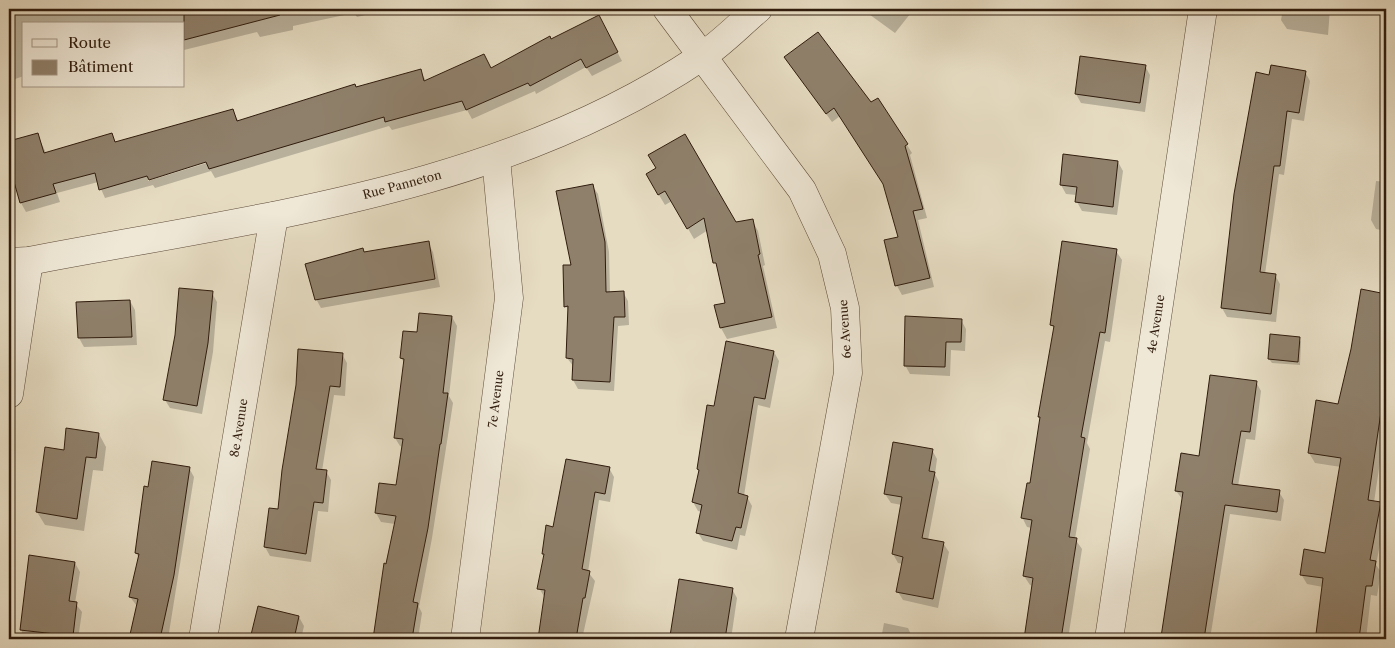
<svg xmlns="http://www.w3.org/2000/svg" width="1395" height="648" font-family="'Libre Caslon Text',serif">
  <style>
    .shadow { fill: #0003; fill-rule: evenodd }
    .building { fill: #8f806b; stroke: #301c0d }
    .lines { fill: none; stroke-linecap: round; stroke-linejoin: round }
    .minor-casing { stroke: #5e4c3a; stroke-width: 29 }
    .minor { stroke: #efe8d7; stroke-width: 28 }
    .labels { text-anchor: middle; stroke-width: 5; stroke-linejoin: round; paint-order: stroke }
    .street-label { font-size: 12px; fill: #301c0d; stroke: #efe8d7 }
  </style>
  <rect width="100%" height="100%" fill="#e6dcc2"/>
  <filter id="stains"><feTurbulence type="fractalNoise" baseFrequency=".004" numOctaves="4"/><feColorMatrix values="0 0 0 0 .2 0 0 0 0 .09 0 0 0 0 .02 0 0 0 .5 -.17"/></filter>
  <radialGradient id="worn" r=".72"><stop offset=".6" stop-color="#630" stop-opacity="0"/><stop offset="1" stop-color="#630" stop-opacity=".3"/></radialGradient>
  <g class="shadow">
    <polygon points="28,9 390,9 357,17 354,13 293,26 293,30 260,37 257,32 184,50 184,24 24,24 24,76 9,81 9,15"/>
    <polygon points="862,9 914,9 895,33"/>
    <polygon points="1279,9 1330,9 1328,35 1287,29 1281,20 1283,9"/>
    <path d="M603,25L622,61L592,76L586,67L536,94L535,91L472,119L467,110L392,130L389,126L215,178L211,171L155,188L153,185L105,198L98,182L57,193L60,202L26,212L21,203L9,160V142L37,134L46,153L112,135L116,143L233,111L239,122L420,70L426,81L491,69L551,40ZM212,159L213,161L148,181V178Z"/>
    <polygon points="785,57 870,104 907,145 912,153 910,155 927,218 918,220 934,287 902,295 897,286 886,241 899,238 885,186 840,116 832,122"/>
    <polygon points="1145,66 1150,75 1145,112 1081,103 1076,94"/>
    <polygon points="1305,72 1310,81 1304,121 1292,119 1284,175 1279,174 1265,274 1275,275 1280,284 1276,322 1227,317 1222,308 1270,76"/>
    <polygon points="1384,103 1386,104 1386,139 1381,130"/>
    <polygon points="1118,162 1123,171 1117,215 1082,211 1077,202 1077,195 1066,194 1061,185"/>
    <polygon points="647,175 735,223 752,220 758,231 765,265 763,266 777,328 727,339 721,328 716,306 726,304 708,230 694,239 672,201 665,205"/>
    <polygon points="1376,181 1386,182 1386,231 1376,229 1371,220"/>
    <polygon points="592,185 598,194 609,252 610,293 623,292 628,301 629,325 618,326 614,391 578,389 573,380 574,367 567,358 569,312 566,306 572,266"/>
    <polygon points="428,243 433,252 440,287 321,308 316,299 364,253"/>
    <polygon points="1116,251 1122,260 1110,342 1105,341 1087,443 1090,449 1075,539 1082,549 1068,639 1025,639 1033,586 1030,585 1024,576 1032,528 1027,527 1022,517 1031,485 1041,420 1039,417 1055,331 1052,325"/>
    <polygon points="1362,291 1386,295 1386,422 1374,502 1380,503 1386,513 1376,565 1381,572 1377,596 1371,595 1366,639 1317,639 1323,587 1307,584 1301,574 1326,554 1341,467 1315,463 1309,453 1339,405 1352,349"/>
    <polygon points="212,293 217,302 213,352 202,414 170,408 165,400"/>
    <polygon points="130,301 135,310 137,345 84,347 79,338 77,304"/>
    <polygon points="452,317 457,326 449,396 453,403 432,538 419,607 422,613 418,639 375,639 385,565 395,524 381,522 376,513 397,487 403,447 400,446 395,438 405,364 401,358 418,334"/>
    <polygon points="961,320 966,329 965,351 951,350 950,376 910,374 905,365"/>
    <polygon points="1271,336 1299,338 1301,342 1300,365 1272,363 1269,359"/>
    <polygon points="774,352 779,361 770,408 758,405 744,496 747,497 752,506 745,536 740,535 737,550 703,541 698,533 702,512 698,511 693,502 700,472 698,469 715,407"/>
    <polygon points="342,354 347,363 345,396 334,395 322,471 326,471 331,480 328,512 318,511 311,562 270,556 265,547"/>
    <polygon points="1256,382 1261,391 1255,440 1246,439 1238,486 1279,492 1284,500 1281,521 1230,514 1210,639 1164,639 1163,636 1183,500 1176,491"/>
    <polygon points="99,434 106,447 103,471 93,470 84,531 45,525 37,512 65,451"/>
    <polygon points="932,450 937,459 935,474 939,482 928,540 943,543 949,552 938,608 903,600 898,592 903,564 898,563 893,554 902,505 891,503 885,494"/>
    <polygon points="189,468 194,477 168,639 130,639 137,606 130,597 139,558 136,553"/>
    <polygon points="609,468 614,477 610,502 599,500 588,572 595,581 582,639 539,639 545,598 539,588 545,557 543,553 554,528"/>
    <polygon points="30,556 75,563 80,572 75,603 82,612 78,639 21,639"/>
    <polygon points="732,589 737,598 731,639 674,639 671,635"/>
    <polygon points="259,608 299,617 304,626 301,639 251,639"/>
    <polygon points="884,623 908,628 913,639 881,639"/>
  </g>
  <g class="building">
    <polygon points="184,9 279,9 280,15 184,40"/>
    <polygon points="599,15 618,52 586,68 581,59 530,86 528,83 466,110 462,101 385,122 384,117 209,169 206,162 149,180 147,176 99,190 95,173 53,184 56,193 20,203 9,164 9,141 38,133 44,153 112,133 115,142 233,109 237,121 355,84 356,87 421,69 424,81 484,54 491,68 550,36 551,39"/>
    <polygon points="818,32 871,102 878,98 908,144 905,146 923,209 913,211 930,278 895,286 884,240 898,237 883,184 834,108 826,114 784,57"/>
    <polygon points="1080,56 1146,65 1140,103 1075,94"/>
    <polygon points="1271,65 1306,71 1299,113 1287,111 1280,166 1274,166 1260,272 1276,274 1271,314 1221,308 1234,194 1256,72 1269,75"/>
    <polygon points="685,134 736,222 753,219 760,254 758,255 772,317 720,328 714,305 725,303 716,263 713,263 704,218 687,229 665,191 658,195 646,174 656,168 648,155"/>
    <polygon points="1063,154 1118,161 1113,207 1075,202 1077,187 1060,185"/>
    <polygon points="593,184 605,242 606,292 624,291 625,317 614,317 610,382 572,380 573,359 566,358 568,306 564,307 563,265 571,265 556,191"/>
    <polygon points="429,241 435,279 315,300 305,264 363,248 364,252"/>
    <polygon points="1062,241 1117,249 1105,333 1100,332 1081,437 1085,438 1069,537 1077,538 1061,639 1024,639 1033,578 1023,576 1032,520 1021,518 1027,483 1030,483 1040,417 1038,417 1054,326 1050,325"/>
    <polygon points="179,288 213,291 208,343 197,406 163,400 175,335"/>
    <polygon points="1361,289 1386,294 1386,378 1368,500 1381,502 1370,560 1376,561 1372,586 1366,586 1359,639 1316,634 1323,578 1300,575 1304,549 1325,553 1341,458 1308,453 1316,400 1338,404 1351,349"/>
    <polygon points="130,300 132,337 78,338 76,302"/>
    <polygon points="419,313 452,316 443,393 448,393 441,444 440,444 428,528 413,602 418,603 412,639 373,639 384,563 386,564 396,516 375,513 379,483 396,485 403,439 394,438 404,359 400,358 403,331 417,332"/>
    <polygon points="905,316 962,319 961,342 946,342 945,367 904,366"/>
    <polygon points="1270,334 1300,337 1298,362 1268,359"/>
    <polygon points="726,341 774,351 765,399 754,397 738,493 748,496 741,528 736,527 732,541 696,533 702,505 692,502 699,470 697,469 707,405 714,406"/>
    <polygon points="298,349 343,353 340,387 330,386 316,469 327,470 323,503 314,502 306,554 264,547 269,508 278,509 282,470 296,385"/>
    <polygon points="1210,375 1257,381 1250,432 1241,431 1232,484 1280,490 1277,512 1225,505 1204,639 1161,637 1183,492 1175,491 1181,453 1199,456"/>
    <polygon points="66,428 99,433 96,458 86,457 77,519 36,512 45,447 64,450"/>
    <polygon points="893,442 933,449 929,471 935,472 922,538 944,542 933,599 896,592 903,557 892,554 902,497 884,494"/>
    <polygon points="566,459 610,467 605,494 595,492 582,569 590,571 585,598 583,598 576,639 538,639 545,590 537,589 544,554 542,554 546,525 553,527"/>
    <polygon points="152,461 190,467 174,575 160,639 129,639 138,599 129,597 139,554 135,553 144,486 148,487"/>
    <polygon points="29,555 75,562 69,601 77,602 73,636 20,630"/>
    <polygon points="679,579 733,588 725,639 692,639 670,636"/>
    <polygon points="258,606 299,616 294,639 250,639"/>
  </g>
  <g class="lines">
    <defs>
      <g id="minor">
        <polyline points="667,9 802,190 832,254 845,308 848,373 799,639"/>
        <path d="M9,262L29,261C258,217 502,191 701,57C721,44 739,25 758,9"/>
        <polyline points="9,394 29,261"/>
        <polyline points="203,639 274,216"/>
        <polyline points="465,639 509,298 496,158"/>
        <polyline points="1109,639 1203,9"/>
      </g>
    </defs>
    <use href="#minor" class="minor-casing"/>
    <use href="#minor" class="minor"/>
  </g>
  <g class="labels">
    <g class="street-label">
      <text transform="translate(402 185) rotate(-15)" y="4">Rue Panneton</text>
      <text transform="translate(1156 324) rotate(-81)" y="4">4e Avenue</text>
      <text transform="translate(845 329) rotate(-94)" y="4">6e Avenue</text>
      <text transform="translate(496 399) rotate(-83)" y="4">7e Avenue</text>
      <text transform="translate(239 428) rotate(-81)" y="4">8e Avenue</text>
    </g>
  </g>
  <rect width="1395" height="648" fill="none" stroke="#e6dcc2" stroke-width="30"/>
  <rect x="10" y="10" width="1375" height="628" fill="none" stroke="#301c0d" stroke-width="2.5"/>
  <rect x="15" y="15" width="1365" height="618" fill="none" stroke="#301c0d"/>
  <rect x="22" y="22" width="162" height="65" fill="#efe8d7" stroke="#a39686"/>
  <rect x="32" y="39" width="25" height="8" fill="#efe8d7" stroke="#a39686"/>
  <text x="68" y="48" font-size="15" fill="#301c0d">Route</text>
  <rect x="32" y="60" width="25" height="15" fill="#8f806b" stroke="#a39686"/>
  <text x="68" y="72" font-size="15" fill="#301c0d">Bâtiment</text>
  <rect width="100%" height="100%" filter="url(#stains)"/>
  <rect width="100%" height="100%" fill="url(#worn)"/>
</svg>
